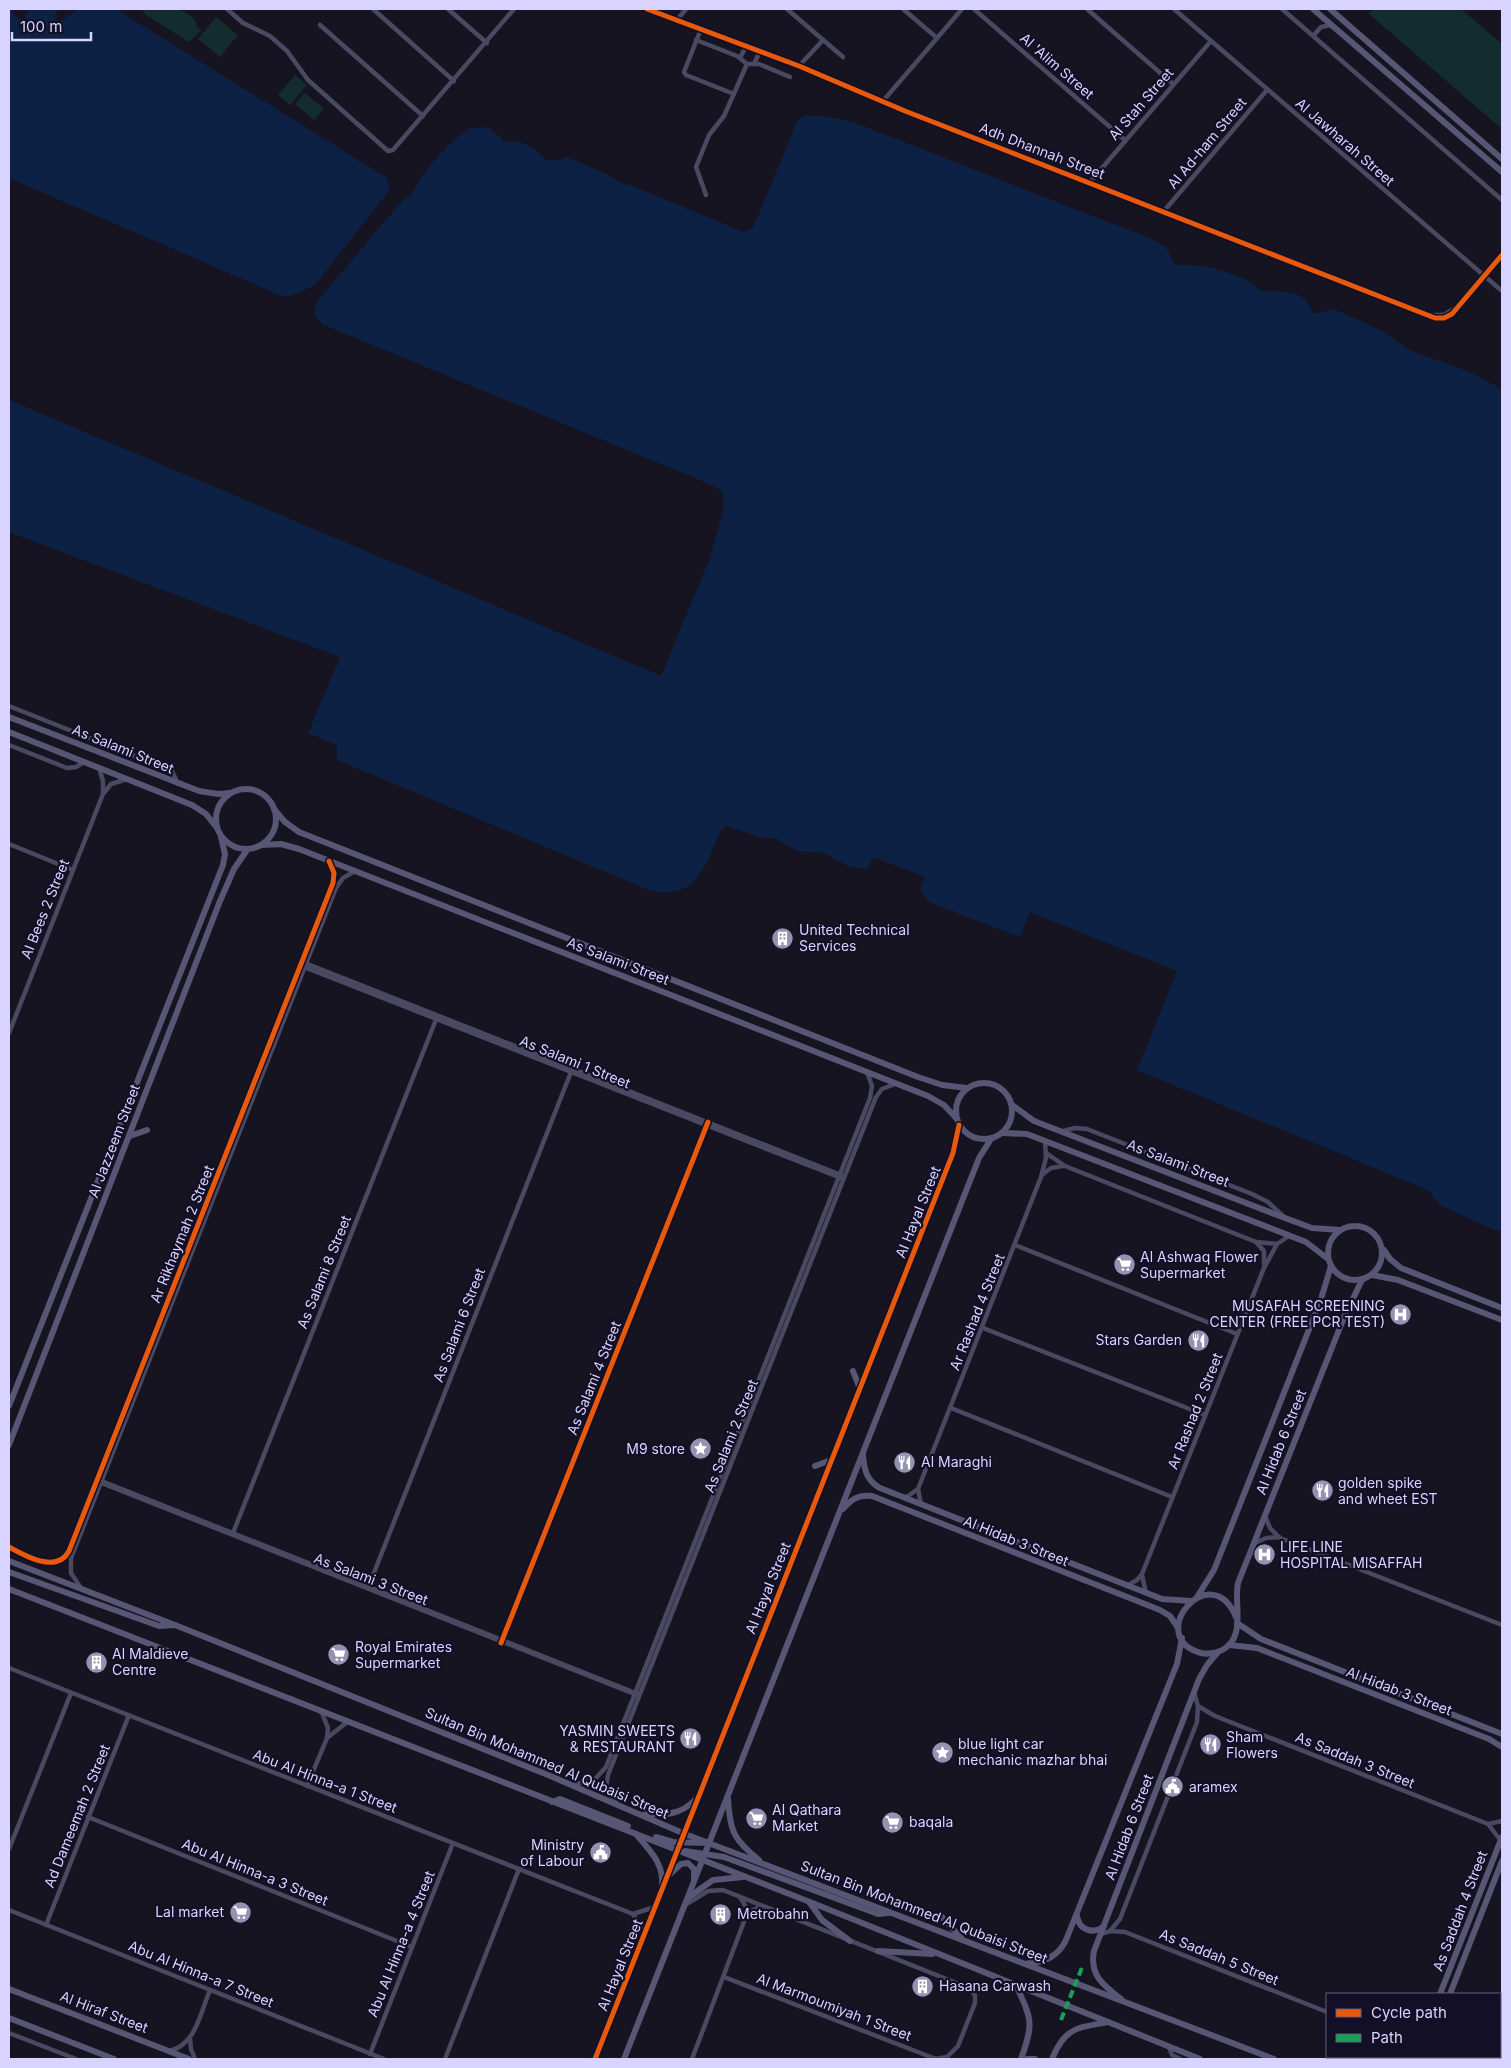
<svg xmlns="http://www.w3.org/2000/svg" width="1511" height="2068" font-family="Inter,sans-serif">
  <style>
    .green { fill: #132c2d }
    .water { fill: #0d2144 }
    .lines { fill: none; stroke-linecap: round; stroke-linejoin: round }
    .street { stroke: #4a4962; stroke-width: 4.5 }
    .secondary { stroke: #575674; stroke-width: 6 }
    .highway { stroke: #67516a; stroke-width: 8 }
    .quiet { stroke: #1a9f57; stroke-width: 4; stroke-dasharray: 8 4; stroke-linecap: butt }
    .cycleway-casing { stroke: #130f26; stroke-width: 8 }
    .cycleway { stroke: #e8590c; stroke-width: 5 }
    .labels { text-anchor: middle; stroke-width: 4.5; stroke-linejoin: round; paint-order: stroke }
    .street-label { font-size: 14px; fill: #d9d4ff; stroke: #130f26 }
    .poi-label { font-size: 14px; fill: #d9d4ff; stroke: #130f26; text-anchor: start }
  </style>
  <rect width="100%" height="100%" fill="#161421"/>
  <g class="green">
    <path d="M141,9C158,9 195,4 197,28L202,29L189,42L146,15Z"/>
    <polygon points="1374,9 1461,9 1502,44 1502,129 1369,14"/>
    <polygon points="216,17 238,35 220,57 198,39"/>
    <polygon points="295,75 307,85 290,105 278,95"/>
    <polygon points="305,93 324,109 314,120 295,104"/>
  </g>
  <g class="water">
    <polygon points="9,9 13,9 13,13 17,18 24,19 30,9 58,9 54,17 59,22 79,9 116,9 387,178 390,187 388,192 315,285 290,296 282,296 9,178"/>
    <path d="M808,115L835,118L858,124L1154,240L1167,248L1174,264C1182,267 1192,264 1201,266C1220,269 1248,277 1261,291C1274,291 1300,290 1308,303C1310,305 1311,311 1313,314L1334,309L1382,331L1409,350L1467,371L1502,389V1231L1494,1230L1440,1205L1428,1190L1137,1070L1177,971L1030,912L1020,937L928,902L920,889L925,877L873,857L867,869L850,867L824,853L798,851L776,839L759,837L727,826L722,829C705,864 696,903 649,890L337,760V745L308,733L340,657L9,532V400L661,676L710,558L723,510V493L714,486L322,324L315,316V304L402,201C416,193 414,187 423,175C436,157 451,141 470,128C496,126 489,129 506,142C522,139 536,148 545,160H560L566,157L607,174L623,184L631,185L743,232L753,228L796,124L801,118Z"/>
  </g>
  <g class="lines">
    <g class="street">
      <polyline points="227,9 243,23 270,36 287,51 308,80 388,151 393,150 514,9"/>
      <polyline points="373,9 454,81"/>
      <polyline points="448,9 487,43"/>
      <polyline points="647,9 799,66 905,111 1435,318 1444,318 1452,314 1502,255"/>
      <polyline points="787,9 843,57"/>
      <polyline points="903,9 937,38"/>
      <polyline points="974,9 1125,140"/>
      <polyline points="1087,9 1173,84"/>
      <polyline points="1174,9 1502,291"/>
      <polyline points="1282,9 1502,200"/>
      <polyline points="677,20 686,9"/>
      <polyline points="320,25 423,116"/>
      <polyline points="701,29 684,72 686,75 734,94"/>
      <polyline points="1314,35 1321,27 1331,25"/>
      <polyline points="696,40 737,56 747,64 759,64 790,77"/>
      <polyline points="740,58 746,46"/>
      <polyline points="754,64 760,51"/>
      <polyline points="799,66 823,40"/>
      <polyline points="883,101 962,9"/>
      <polyline points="1090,182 1211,41"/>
      <polyline points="706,195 696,167 709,135 724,116 747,64"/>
      <polyline points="1164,211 1267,90"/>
      <polyline points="1430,315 1444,315 1457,307"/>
      <polyline points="9,706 172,771 178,784"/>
      <polyline points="9,745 67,768 76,767 84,762"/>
      <polyline points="99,768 103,781 103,793"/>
      <polyline points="9,844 73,870"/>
      <polyline points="305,963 841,1175"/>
      <polyline points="304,965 304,967 841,1178"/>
      <polyline points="9,1033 103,794 111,784 127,779"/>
      <polyline points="1063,1131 1075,1128 1087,1129 1252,1194 1268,1202 1284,1217"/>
      <polyline points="1046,1153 1065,1166 1256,1242 1277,1244"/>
      <polyline points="1043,1174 1051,1168 1063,1166"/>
      <polyline points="1256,1242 1264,1251 1264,1264"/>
      <polyline points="1015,1245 1237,1334"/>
      <polyline points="983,1328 1205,1415"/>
      <polyline points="951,1408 1172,1497"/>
      <polyline points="99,1480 638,1694"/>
      <polyline points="99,1482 637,1695"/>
      <polyline points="905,1498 918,1489"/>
      <polyline points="921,1504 918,1489 1041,1177 1046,1158 1045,1141"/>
      <polyline points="1265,1516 1270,1528 1280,1538 1502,1625"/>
      <polyline points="233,1533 437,1017"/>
      <polyline points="1255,1543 1266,1538 1279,1537"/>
      <path d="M9,1547C25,1556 57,1574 69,1551L333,883L334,873L329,861"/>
      <polyline points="1142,1575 1146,1593"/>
      <polyline points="1128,1585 1137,1580 1142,1574 1264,1268 1277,1244 1289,1236"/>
      <polyline points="81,1588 71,1573 71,1558 336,888 343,878 355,871"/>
      <polyline points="368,1588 571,1072"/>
      <polyline points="502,1641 707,1123"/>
      <polyline points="9,1668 633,1914 644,1934"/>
      <polyline points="1198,1706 1215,1716 1488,1824 1501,1841"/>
      <polyline points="327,1738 346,1723"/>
      <polyline points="573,1785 595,1779 606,1767 870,1098 872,1086 867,1072"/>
      <polyline points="307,1786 327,1738 328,1728 322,1713"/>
      <polyline points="616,1803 606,1787 608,1775 876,1097 882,1089 895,1084"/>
      <polyline points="88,1817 412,1947"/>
      <polyline points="1488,1824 1502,1821"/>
      <polyline points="9,1849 71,1693"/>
      <polyline points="740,1897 746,1907 746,1918"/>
      <polyline points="685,1905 708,1891 723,1890 969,1988 975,1995 975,2003 958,2046 947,2057 935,2059"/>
      <polyline points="9,1910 384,2059"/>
      <polyline points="633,1914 655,1907"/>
      <polyline points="46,1925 129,1715"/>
      <polyline points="1110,1931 1120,1919 1197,1722 1198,1706 1194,1692"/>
      <polyline points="1101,1934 1110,1931 1125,1932 1327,2012"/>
      <polyline points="724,1977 936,2059"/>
      <polyline points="9,2033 76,2059"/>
      <polyline points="190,2039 191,2049 195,2059"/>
      <polyline points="1169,2047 1172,2055 1180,2059"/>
      <path d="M170,2051C196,2044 200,2014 210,1990"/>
      <polyline points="370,2054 453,1843"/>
      <polyline points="445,2059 519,1869"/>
      <polyline points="692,2059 745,1919 751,1911 762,1906"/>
    </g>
    <g class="secondary">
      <polyline points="1313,9 1502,172"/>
      <polyline points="1330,9 1502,159"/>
      <polyline points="9,717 199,791 218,794 231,793"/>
      <polyline points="9,732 192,805 206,814 217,828"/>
      <circle cx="246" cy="819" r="30"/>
      <polyline points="274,809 285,822 299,832 918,1077 942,1085 967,1088"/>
      <polyline points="262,845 281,844 299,849 928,1096 944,1105 957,1119"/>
      <circle cx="984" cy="1111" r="28"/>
      <polyline points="1012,1105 1034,1121 1285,1218 1312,1228 1340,1230"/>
      <polyline points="1003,1133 1027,1134 1306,1242 1328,1259"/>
      <polyline points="130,1136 147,1130"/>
      <circle cx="1355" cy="1253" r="27"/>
      <polyline points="1384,1250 1390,1259 1401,1268 1502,1308"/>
      <polyline points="1372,1275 1398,1280 1502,1320"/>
      <polyline points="853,1371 860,1389"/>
      <polyline points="9,1406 223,865 225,854 221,837"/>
      <polyline points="9,1445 220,901 234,869 247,850"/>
      <path d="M863,1455C864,1470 867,1481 880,1488L1162,1599L1191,1601"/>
      <polyline points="815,1466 831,1460"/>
      <path d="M843,1509C851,1500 858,1494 872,1496L1160,1610L1170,1616L1178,1628"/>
      <polyline points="9,1561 175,1625 548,1775 685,1834 1274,2059"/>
      <polyline points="9,1572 159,1626 174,1625"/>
      <polyline points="9,1589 810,1902 1200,2059"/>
      <polyline points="1197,1597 1214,1570 1321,1299 1331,1266"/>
      <path d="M1236,1617C1211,1556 1143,1637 1201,1653C1211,1655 1222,1652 1229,1645C1244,1630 1234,1602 1238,1583L1345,1315L1362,1280"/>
      <polyline points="1237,1623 1261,1639 1502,1734"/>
      <polyline points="1229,1645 1257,1648 1489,1739 1502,1747"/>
      <path d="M728,1799C730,1832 734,1840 759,1860"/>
      <polyline points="552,1802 560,1799 628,1826"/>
      <path d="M645,1814C666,1815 680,1815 695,1800"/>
      <path d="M636,1834C649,1850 664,1863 662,1885"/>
      <polyline points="656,1837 673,1842 707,1843"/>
      <polyline points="685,1851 724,1857 878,1914 889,1913"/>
      <polyline points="670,1874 681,1864 688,1863 694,1869 694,1878"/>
      <polyline points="689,1897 713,1880 743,1877"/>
      <polyline points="810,1903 822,1920 850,1941"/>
      <polyline points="940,1915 962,1939"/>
      <path d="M1077,1916C1079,1930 1093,1935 1104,1926"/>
      <polyline points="878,1951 932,1954"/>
      <path d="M1029,1963C1045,1963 1059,1955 1066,1940L1177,1664L1182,1638"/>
      <path d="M1016,1985C1032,2020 1034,2023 1021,2059"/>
      <polyline points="9,1989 189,2059"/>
      <polyline points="1440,1994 1502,1837"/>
      <polyline points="1450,1994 1502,1861"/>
      <path d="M1121,1999C1104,1986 1089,1975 1094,1951L1199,1679L1207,1665L1218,1652"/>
      <polyline points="9,2018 114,2059"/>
      <polyline points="595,2059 953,1153 959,1125"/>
      <polyline points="624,2059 979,1158 991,1139"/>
      <polyline points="1027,2059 1035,2059"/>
      <path d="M1052,2059C1065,2027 1077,2028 1108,2022"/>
      <polyline points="1403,2059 1403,2057"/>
    </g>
    <polyline class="highway" points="1435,2058 1436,2059"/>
    <polyline class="quiet" points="1061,2020 1083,1965"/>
    <defs>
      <g id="cycleway">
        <polyline points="647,9 799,66 905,111 1435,318 1444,318 1452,314 1502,255"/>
        <path d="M9,1547C25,1556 57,1574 69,1551L333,883L334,873L329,861"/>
        <polyline points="501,1643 708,1122"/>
        <polyline points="595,2059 953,1153 959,1125"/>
      </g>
    </defs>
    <use href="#cycleway" class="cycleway-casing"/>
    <use href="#cycleway" class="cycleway"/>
  </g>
  <defs>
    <symbol id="building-disc" viewBox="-11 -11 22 22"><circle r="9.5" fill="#9591b1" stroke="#130f26"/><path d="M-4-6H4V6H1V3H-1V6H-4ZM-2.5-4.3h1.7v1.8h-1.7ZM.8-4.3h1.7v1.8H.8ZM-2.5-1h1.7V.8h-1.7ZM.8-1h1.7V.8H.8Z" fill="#fff"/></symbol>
    <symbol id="supermarket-disc" viewBox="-11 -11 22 22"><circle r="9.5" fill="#9591b1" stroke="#130f26"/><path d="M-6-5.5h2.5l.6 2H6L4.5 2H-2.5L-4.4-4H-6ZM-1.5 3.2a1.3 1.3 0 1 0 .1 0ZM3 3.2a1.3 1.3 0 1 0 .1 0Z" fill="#fff"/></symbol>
    <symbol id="hospital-disc" viewBox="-11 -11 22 22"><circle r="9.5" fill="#9591b1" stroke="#130f26"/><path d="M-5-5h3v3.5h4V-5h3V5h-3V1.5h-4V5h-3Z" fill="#fff"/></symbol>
    <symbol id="restaurant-disc" viewBox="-11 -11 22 22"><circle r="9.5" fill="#9591b1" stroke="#130f26"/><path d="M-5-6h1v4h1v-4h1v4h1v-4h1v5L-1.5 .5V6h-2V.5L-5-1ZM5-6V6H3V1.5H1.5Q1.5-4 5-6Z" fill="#fff"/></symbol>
    <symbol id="sight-disc" viewBox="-11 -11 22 22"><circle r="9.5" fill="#9591b1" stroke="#130f26"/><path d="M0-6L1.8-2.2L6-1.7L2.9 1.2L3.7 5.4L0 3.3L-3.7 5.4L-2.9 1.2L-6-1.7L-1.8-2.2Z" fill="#fff"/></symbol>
    <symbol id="civic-disc" viewBox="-11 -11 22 22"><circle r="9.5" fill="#9591b1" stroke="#130f26"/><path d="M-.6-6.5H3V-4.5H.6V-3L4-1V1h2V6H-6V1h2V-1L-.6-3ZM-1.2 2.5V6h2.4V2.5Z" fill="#fff"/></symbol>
  </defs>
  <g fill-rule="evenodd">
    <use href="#building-disc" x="770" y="926" width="25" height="25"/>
    <use href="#supermarket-disc" x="1112" y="1252" width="25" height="25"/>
    <use href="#hospital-disc" x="1388" y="1302" width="25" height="25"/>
    <use href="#restaurant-disc" x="1186" y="1328" width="25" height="25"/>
    <use href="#sight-disc" x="688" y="1436" width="25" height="25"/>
    <use href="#restaurant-disc" x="892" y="1450" width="25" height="25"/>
    <use href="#restaurant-disc" x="1310" y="1478" width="25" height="25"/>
    <use href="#hospital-disc" x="1252" y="1542" width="25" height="25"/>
    <use href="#supermarket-disc" x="326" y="1642" width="25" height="25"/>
    <use href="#building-disc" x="84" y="1650" width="25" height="25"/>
    <use href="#restaurant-disc" x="678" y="1726" width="25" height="25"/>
    <use href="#restaurant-disc" x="1198" y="1732" width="25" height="25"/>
    <use href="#sight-disc" x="930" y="1740" width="25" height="25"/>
    <use href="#civic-disc" x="1160" y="1774" width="25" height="25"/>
    <use href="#supermarket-disc" x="744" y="1806" width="25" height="25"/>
    <use href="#supermarket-disc" x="880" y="1810" width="25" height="25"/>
    <use href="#civic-disc" x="588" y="1840" width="25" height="25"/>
    <use href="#supermarket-disc" x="228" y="1900" width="25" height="25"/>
    <use href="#building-disc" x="708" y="1902" width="25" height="25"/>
    <use href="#building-disc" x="910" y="1974" width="25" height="25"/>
  </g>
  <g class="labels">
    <g class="street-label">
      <text transform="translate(1057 66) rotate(41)" y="5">Al 'Alim Street</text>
      <text transform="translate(1141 104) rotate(-49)" y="5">Al Stah Street</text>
      <text transform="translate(1345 142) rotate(41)" y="5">Al Jawharah Street</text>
      <text transform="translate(1207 143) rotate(-50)" y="5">Al Ad-ham Street</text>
      <text transform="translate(1042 151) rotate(21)" y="5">Adh Dhannah Street</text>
      <text transform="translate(123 749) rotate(22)" y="5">As Salami Street</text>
      <text transform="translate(45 909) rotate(-68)" y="5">Al Bees 2 Street</text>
      <text transform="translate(618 961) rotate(21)" y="5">As Salami Street</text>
      <text transform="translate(575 1062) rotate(22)" y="5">As Salami 1 Street</text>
      <text transform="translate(114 1141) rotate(-69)" y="5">Al Jazzeem Street</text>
      <text transform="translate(1178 1163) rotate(21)" y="5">As Salami Street</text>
      <text transform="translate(918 1212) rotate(-68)" y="5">Al Hayal Street</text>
      <text transform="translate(182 1234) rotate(-68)" y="5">Ar Rikhaymah 2 Street</text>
      <text transform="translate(324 1272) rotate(-68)" y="5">As Salami 8 Street</text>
      <text transform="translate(977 1312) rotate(-68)" y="5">Ar Rashad 4 Street</text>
      <text transform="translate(459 1325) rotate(-69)" y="5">As Salami 6 Street</text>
      <text transform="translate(594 1378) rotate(-68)" y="5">As Salami 4 Street</text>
      <text transform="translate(1195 1411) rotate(-68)" y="5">Ar Rashad 2 Street</text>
      <text transform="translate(731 1436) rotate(-68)" y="5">As Salami 2 Street</text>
      <text transform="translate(1281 1442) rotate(-68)" y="5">Al Hidab 6 Street</text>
      <text transform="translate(1016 1541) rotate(22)" y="5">Al Hidab 3 Street</text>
      <text transform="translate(371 1579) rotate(21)" y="5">As Salami 3 Street</text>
      <text transform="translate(768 1588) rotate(-68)" y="5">Al Hayal Street</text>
      <text transform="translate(1399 1691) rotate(21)" y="5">Al Hidab 3 Street</text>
      <text transform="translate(1355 1760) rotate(22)" y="5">As Saddah 3 Street</text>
      <text transform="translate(547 1763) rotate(23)" y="5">Sultan Bin Mohammed Al Qubaisi Street</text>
      <text transform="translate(325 1781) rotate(21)" y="5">Abu Al Hinna-a 1 Street</text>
      <text transform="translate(77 1816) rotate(-68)" y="5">Ad Dameemah 2 Street</text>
      <text transform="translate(1129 1827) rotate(-69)" y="5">Al Hidab 6 Street</text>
      <text transform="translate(255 1872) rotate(22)" y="5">Abu Al Hinna-a 3 Street</text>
      <text transform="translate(1460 1911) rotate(-69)" y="5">As Saddah 4 Street</text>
      <text transform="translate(924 1912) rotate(21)" y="5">Sultan Bin Mohammed Al Qubaisi Street</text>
      <text transform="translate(401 1944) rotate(-68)" y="5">Abu Al Hinna-a 4 Street</text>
      <text transform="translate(1219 1957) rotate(22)" y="5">As Saddah 5 Street</text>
      <text transform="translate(620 1965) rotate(-68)" y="5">Al Hayal Street</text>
      <text transform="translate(201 1974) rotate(22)" y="5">Abu Al Hinna-a 7 Street</text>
      <text transform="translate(834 2007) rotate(21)" y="5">Al Marmoumiyah 1 Street</text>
      <text transform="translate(104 2012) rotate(21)" y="5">Al Hiraf Street</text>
    </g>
    <g class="poi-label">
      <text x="799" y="935">United Technical<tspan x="799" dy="16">Services</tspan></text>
      <text x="1140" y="1262">Al Ashwaq Flower<tspan x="1140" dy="16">Supermarket</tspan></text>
      <text x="1385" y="1311" text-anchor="end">MUSAFAH SCREENING<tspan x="1385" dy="16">CENTER (FREE PCR TEST)</tspan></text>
      <text x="1182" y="1345" text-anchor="end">Stars Garden</text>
      <text x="685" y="1454" text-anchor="end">M9 store</text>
      <text x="921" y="1467">Al Maraghi</text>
      <text x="1338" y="1488">golden spike<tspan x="1338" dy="16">and wheet EST</tspan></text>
      <text x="1280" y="1552">LIFE LINE<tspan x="1280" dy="16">HOSPITAL MISAFFAH</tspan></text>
      <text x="355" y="1652">Royal Emirates<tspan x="355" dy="16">Supermarket</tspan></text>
      <text x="112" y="1659">Al Maldieve<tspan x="112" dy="16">Centre</tspan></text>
      <text x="675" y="1736" text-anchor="end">YASMIN SWEETS<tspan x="675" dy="16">&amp; RESTAURANT</tspan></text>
      <text x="1226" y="1742">Sham<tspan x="1226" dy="16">Flowers</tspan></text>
      <text x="958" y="1749">blue light car<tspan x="958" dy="16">mechanic mazhar bhai</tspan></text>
      <text x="1189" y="1792">aramex</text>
      <text x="772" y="1815">Al Qathara<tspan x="772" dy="16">Market</tspan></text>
      <text x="909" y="1827">baqala</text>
      <text x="584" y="1850" text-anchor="end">Ministry<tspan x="584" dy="16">of Labour</tspan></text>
      <text x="224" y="1917" text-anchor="end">Lal market</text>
      <text x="737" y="1919">Metrobahn</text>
      <text x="939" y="1991">Hasana Carwash</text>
    </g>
  </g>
  <rect width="1511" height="2068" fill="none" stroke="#d9d4ff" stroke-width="20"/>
  <rect x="1326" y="1993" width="175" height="65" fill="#130f26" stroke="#625e7d"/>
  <rect x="1336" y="2009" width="25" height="8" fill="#e8590c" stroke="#625e7d"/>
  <text x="1371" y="2018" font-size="15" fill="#d9d4ff">Cycle path</text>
  <rect x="1336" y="2034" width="25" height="8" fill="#1a9f57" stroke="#625e7d"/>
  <text x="1371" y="2043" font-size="15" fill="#d9d4ff">Path</text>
  <path d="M12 32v8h79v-8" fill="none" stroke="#d9d4ff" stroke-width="2.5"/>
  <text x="20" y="32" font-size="15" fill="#d9d4ff" stroke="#130f26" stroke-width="4" paint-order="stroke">100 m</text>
</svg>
